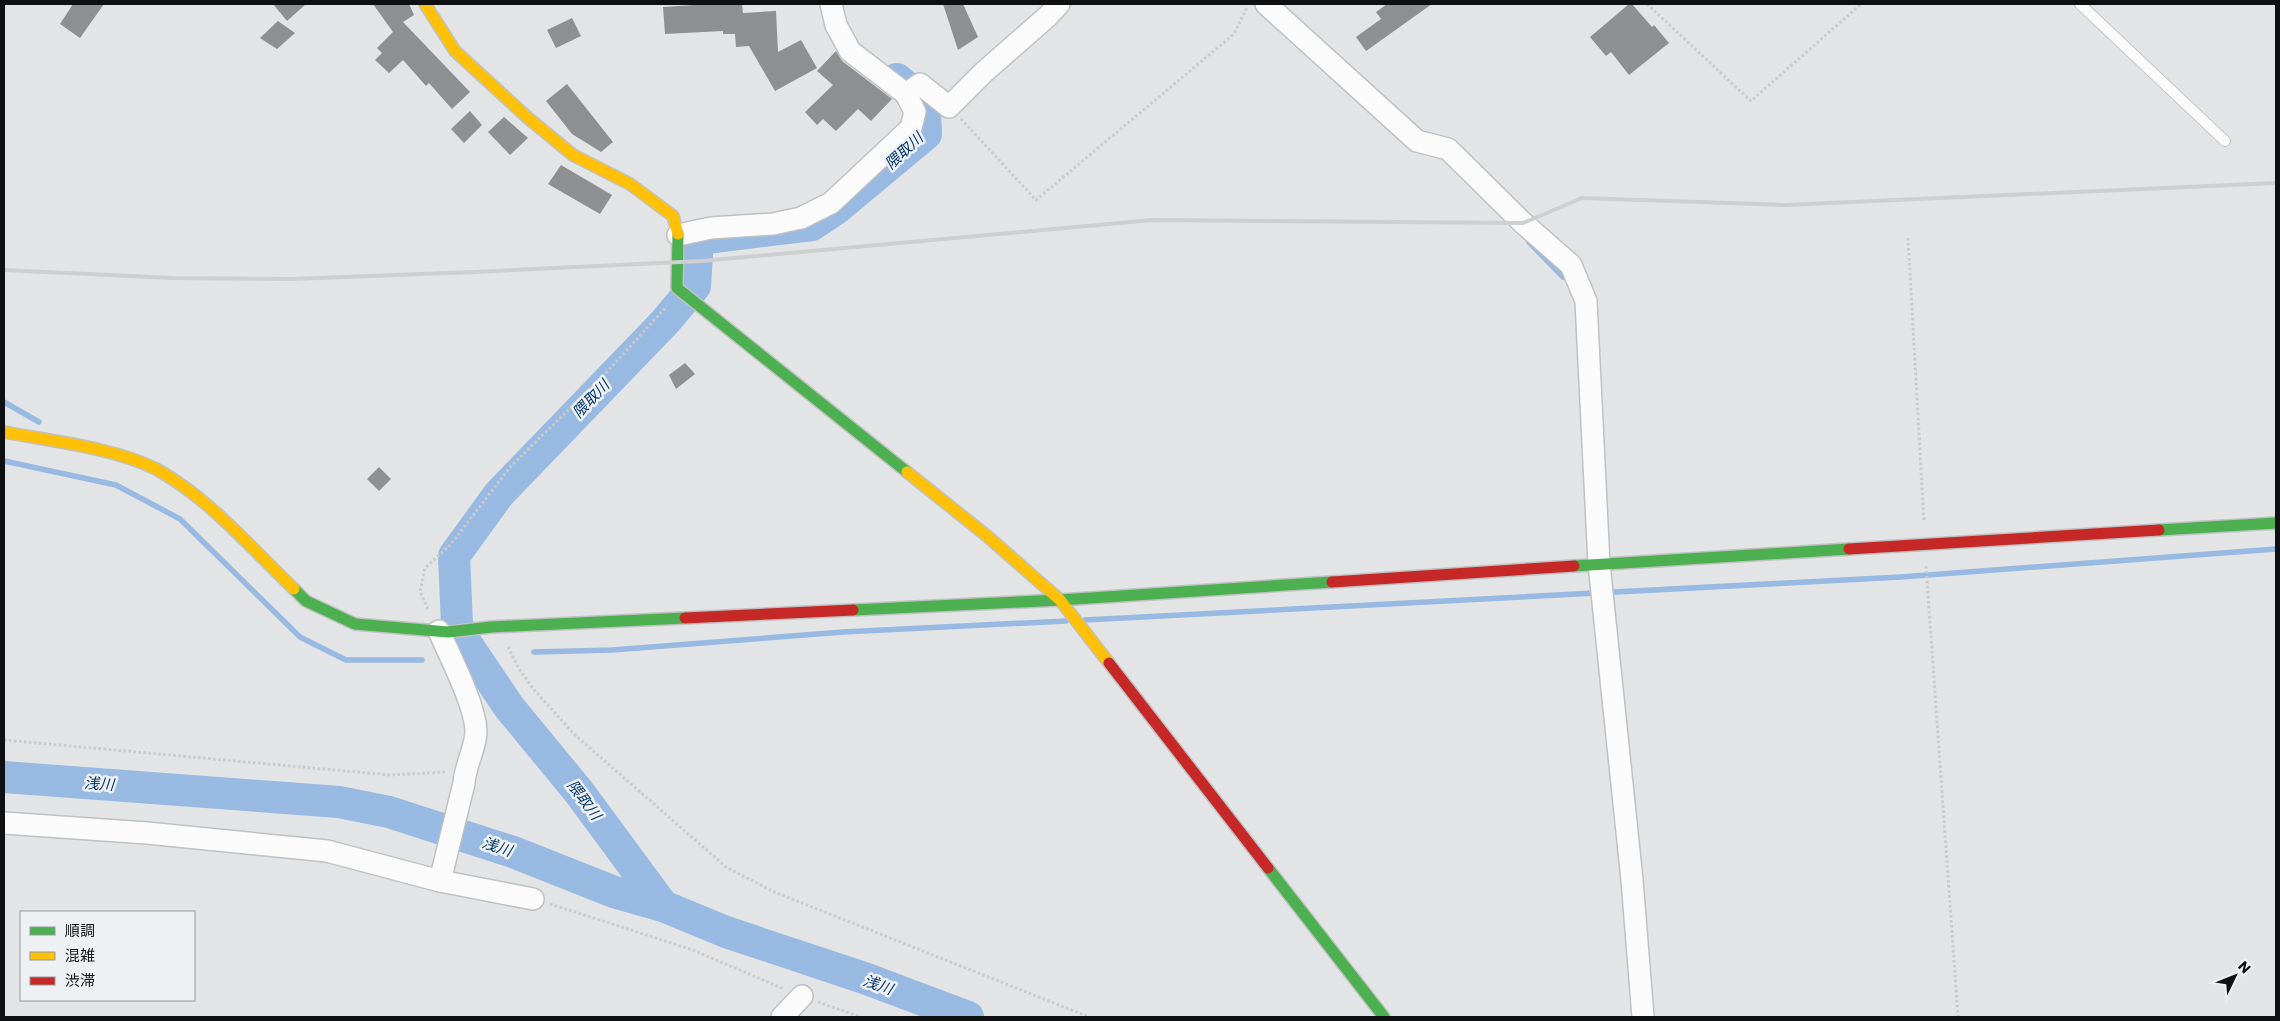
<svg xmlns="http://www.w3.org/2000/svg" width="2280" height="1021" font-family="Poppins,'Noto Sans JP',sans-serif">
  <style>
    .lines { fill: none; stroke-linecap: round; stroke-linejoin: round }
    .stream { stroke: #97b9e2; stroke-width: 5.5 }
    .river { stroke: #97b9e2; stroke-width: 32 }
    .building { fill: #8e8f90 }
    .lane-casing { stroke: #bfc1c2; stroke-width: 12 }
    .street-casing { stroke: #bfc1c2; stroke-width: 24 }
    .fast-casing { stroke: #bfc1c2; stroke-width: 14 }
    .slow-casing { stroke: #bfc1c2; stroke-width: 14 }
    .jam-casing { stroke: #bfc1c2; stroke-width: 14 }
    .path { stroke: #cacacb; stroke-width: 3; stroke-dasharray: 2.5 2.5; stroke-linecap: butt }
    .lane { stroke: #fbfbfb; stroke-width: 10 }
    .street { stroke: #fbfbfb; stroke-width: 21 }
    .fast { stroke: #4caf50; stroke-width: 11 }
    .slow { stroke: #ffc107; stroke-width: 11 }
    .jam { stroke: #c62828; stroke-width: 11 }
    .rail { stroke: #cecfcf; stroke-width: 4 }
    .labels { text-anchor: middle; stroke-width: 5; stroke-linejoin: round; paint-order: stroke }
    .water-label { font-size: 15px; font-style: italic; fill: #04366a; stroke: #eef1f4 }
  </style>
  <rect width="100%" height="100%" fill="#e2e4e6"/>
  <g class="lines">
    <g class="stream">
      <polyline points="1529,242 1563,277"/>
      <polyline points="4,402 39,422"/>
      <polyline points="4,461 116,485 180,519 300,637 346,660 422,660"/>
      <polyline points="1085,620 1901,577 2276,549"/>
      <polyline points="534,652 612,650 843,632 1066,621"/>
    </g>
    <g class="river">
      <polyline points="4,777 339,802 389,812 513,852 614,892 663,906 726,932 867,979 968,1017"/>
      <path d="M663,906L579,792L509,707L466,643L457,624L454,556L499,494L665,322L695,286L698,239L812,225L836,209L926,134C925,100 922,100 897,79"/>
    </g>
  </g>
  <g class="building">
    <polygon points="73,4 104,4 80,38 60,24"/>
    <polygon points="273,4 306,4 287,21"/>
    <polygon points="373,4 409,4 414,15 403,22 470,92 452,109 429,83 426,86 403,60 389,73 375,60 382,53 377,48 393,32"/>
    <polygon points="709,4 742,4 743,13 776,11 778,52 801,40 817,68 775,91 749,46 736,47 735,34 723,34 723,31 665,34 663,7"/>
    <polygon points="943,4 963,4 978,37 958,50"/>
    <polygon points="1387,4 1432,4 1366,51 1356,37 1381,19 1376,12"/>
    <polygon points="1629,4 1632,4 1652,27 1654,25 1669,43 1629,75 1611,52 1606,56 1590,37"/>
    <polygon points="572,18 581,36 556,48 547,30"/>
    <polygon points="278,21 295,33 277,49 260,38"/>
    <polygon points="836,51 842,61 892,99 871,121 858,109 836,131 823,119 817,125 805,112 833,85 817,71"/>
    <polygon points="567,84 613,142 601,152 572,134 546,101"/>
    <polygon points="470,111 482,125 464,143 451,129"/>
    <polygon points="504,117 528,138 510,155 488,132"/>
    <polygon points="561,165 612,195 600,214 548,184"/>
    <polygon points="685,363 695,374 676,389 669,375"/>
    <polygon points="379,467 391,479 379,491 367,479"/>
  </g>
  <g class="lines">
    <defs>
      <polyline id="lane" points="2080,4 2225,141"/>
      <g id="street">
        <polyline points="831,4 836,25 850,51 906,94"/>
        <polyline points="1266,4 1417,141 1448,149 1523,223 1571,265 1586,301 1599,564 1632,880 1643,1017"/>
        <polyline points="678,235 711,228 773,224 801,218 831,203 911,128 915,112 906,94 920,84 949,107 984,72 1048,16 1059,4"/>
        <path d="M439,631C450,657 475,704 476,731C476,747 465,766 464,783L440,881"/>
        <polyline points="4,823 147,833 327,851 440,881 533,899"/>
        <polyline points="782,1017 802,996"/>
      </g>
      <g id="fast">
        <polyline points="678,234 677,288 907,472"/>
        <polyline points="2159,530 2276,523"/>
        <polyline points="1574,566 1849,549"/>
        <polyline points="294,589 306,601 355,624 448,632 491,627 685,618"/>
        <polyline points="853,610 1060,600 1332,582"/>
        <polyline points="1268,868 1384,1017"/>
      </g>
      <g id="slow">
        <polyline points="425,4 455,51 528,118 573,155 630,184 673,216 678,234"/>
        <path d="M4,432C50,441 115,448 156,469C209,498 251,548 294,589"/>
        <polyline points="907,472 987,536 1060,600 1109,663"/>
      </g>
      <g id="jam">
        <polyline points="1849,549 2159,530"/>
        <polyline points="1332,582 1574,566"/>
        <polyline points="685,618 853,610"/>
        <polyline points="1109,663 1268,868"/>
      </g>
    </defs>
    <use href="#lane" class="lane-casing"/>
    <use href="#street" class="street-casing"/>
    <use href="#fast" class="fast-casing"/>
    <use href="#slow" class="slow-casing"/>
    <use href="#jam" class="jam-casing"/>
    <g class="path">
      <polyline points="1647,4 1751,101 1861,4"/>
      <polyline points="961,119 1036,200 1234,34 1247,7"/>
      <polyline points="1908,238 1924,522"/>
      <polyline points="1926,566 1958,1017"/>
      <polyline points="428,609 420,592 425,568 451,544 511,466 605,374 667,306"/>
      <polyline points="508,647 519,669 535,691 575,735 726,867 772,891 1089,1017"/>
      <polyline points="4,740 390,775 446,772"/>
      <polyline points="550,904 693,950 784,989"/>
      <polyline points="818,1002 861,1017"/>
    </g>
    <use href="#lane" class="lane"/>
    <use href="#street" class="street"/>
    <use href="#fast" class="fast"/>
    <use href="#slow" class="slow"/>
    <use href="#jam" class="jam"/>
    <polyline class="rail" points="4,270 173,278 292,279 474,272 702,261 1152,220 1523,223 1582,198 1785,205 2276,183"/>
  </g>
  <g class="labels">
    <g class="water-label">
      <text transform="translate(904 151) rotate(-43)" y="5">隈取川</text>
      <text transform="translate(591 399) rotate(-46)" y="5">隈取川</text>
      <text transform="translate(99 784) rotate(4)" y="5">浅川</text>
      <text transform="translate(584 800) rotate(53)" y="5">隈取川</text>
      <text transform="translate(497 847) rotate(18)" y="5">浅川</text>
      <text transform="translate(878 985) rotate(19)" y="5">浅川</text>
    </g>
  </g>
  <rect width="2280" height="1021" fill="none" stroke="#0f1011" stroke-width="10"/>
  <rect x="20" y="911" width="175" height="90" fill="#eef1f4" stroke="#959799"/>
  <rect x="30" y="927" width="25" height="8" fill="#4caf50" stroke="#959799"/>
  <text x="65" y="936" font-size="15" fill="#0f1011">順調</text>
  <rect x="30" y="952" width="25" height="8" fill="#ffc107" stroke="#959799"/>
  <text x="65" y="961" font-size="15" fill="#0f1011">混雑</text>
  <rect x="30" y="977" width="25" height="8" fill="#c62828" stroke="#959799"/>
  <text x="65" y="986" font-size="15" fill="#0f1011">渋滞</text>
  <g transform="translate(2235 976) rotate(47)" stroke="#eef1f4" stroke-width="4" paint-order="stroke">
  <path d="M0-4L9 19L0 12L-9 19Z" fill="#0f1011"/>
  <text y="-8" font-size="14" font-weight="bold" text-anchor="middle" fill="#0f1011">N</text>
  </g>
</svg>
